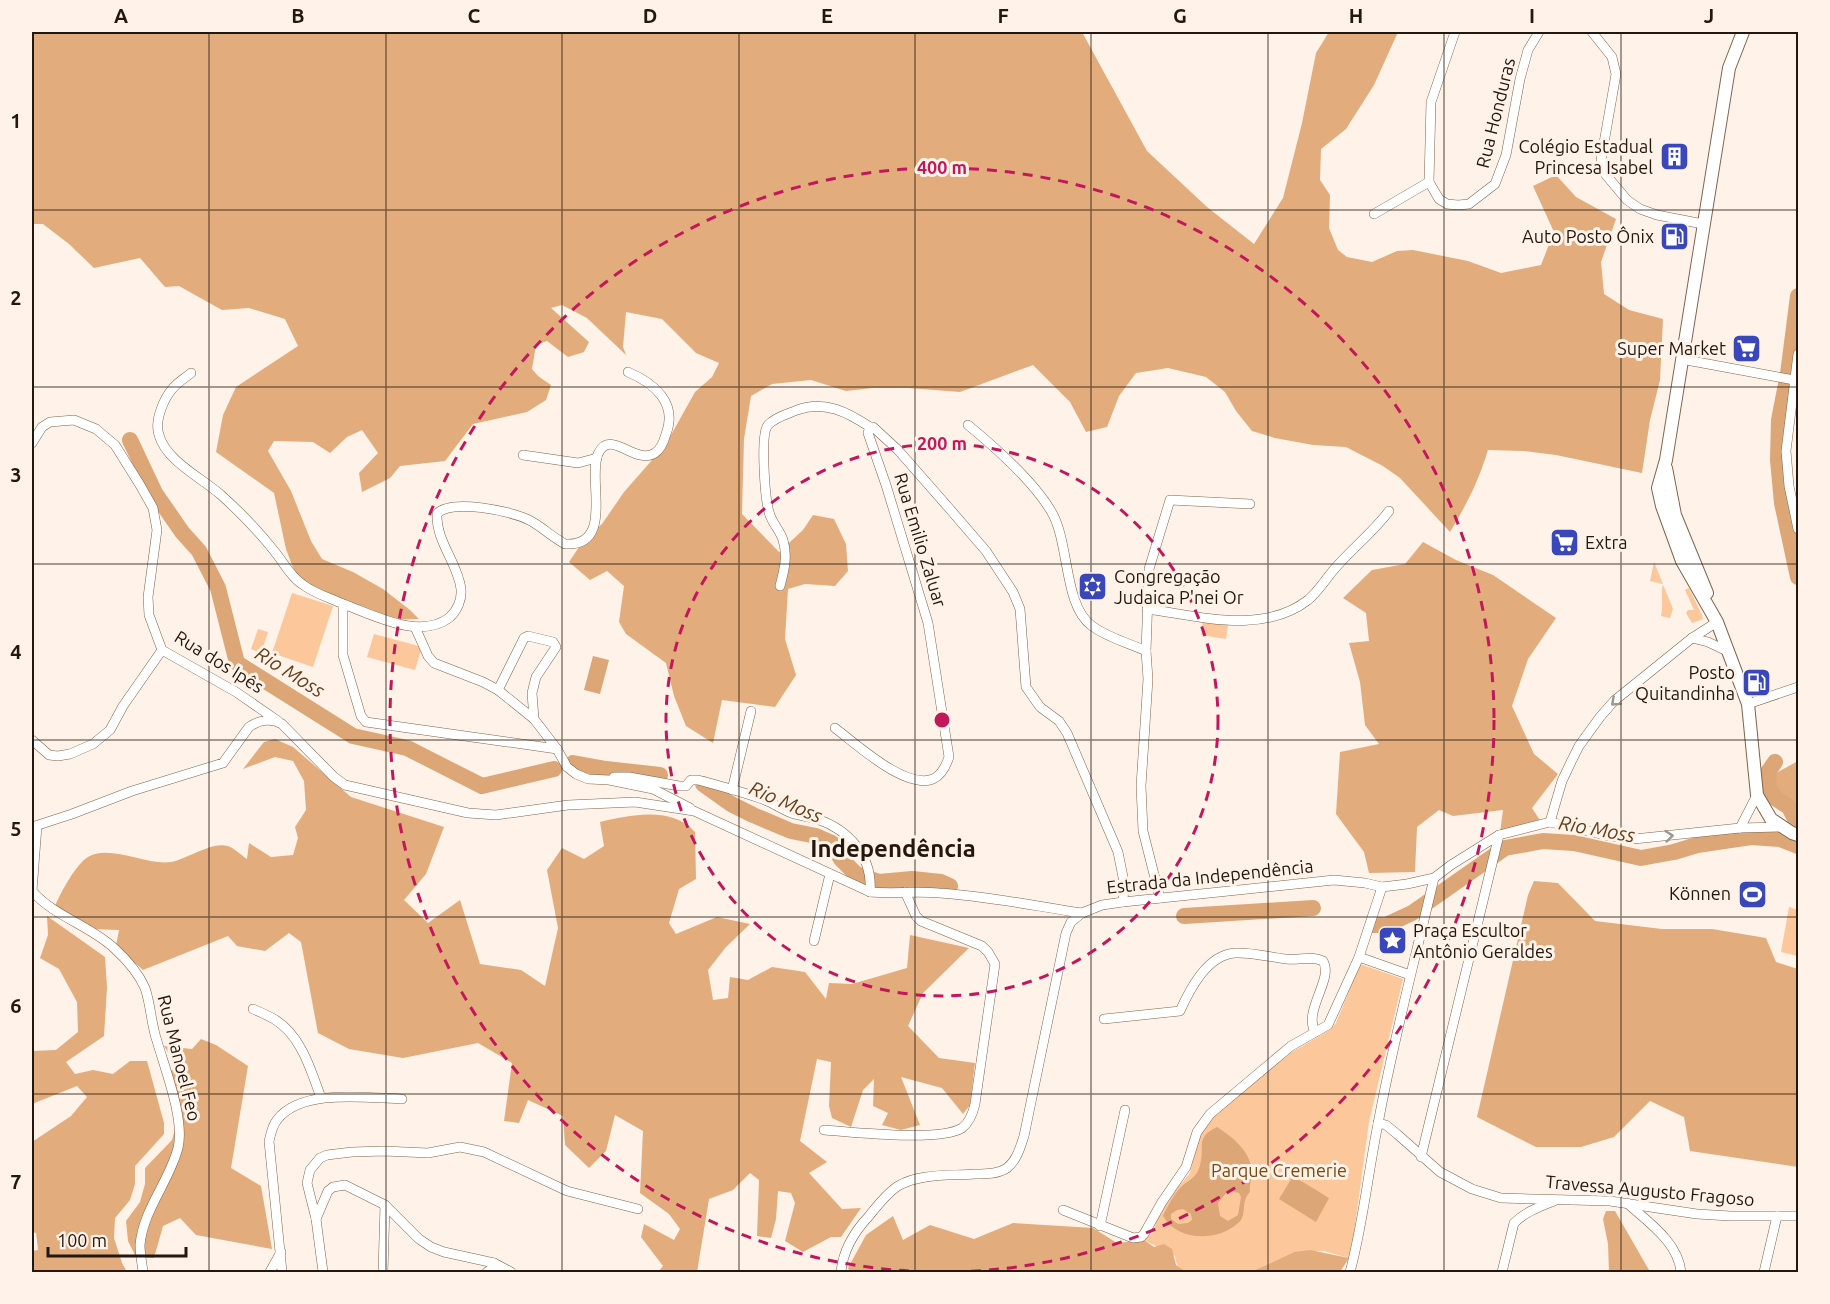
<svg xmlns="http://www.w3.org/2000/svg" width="1830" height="1304" font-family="Ubuntu,sans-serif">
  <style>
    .green { fill: #fbc79b }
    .forest { fill: #e3ac7d }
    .water { fill: #dca677; fill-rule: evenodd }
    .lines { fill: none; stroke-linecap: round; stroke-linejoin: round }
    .river { stroke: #dca677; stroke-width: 16 }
    .minor-casing { stroke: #7f644d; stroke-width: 10 }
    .major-casing { stroke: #7f644d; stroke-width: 14 }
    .minor { stroke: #fff; stroke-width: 9 }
    .major { stroke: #fff; stroke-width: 12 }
    .oneway { stroke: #9c9793 }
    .grid { fill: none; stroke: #23180f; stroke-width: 1.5; stroke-opacity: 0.55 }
    .ring { fill: none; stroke: #c2185b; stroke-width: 3; stroke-dasharray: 10 8 }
    .labels { text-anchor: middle; stroke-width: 6; stroke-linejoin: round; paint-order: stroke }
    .street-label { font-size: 18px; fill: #23180f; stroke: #fff2e8 }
    .poi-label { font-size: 18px; fill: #23180f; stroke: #fff2e8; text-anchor: end }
    .park-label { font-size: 18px; fill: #7c4812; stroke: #fff2e8 }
    .water-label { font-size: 20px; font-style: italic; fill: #643f1c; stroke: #fff2e8 }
    .district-label { font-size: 24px; font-weight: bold; fill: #23180f; stroke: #fff2e8 }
    .centre { fill: #c2185b; stroke: #fff2e8; stroke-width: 3 }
    .ring-label { font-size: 18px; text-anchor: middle; font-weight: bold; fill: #c2185b; stroke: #fff2e8; stroke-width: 6; stroke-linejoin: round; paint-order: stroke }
    .neatline { fill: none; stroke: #23180f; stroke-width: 2 }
    .grid-label { font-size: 20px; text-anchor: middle; font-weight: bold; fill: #23180f }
  </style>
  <rect width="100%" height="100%" fill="#fff2e8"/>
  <g class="green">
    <path d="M1654,562L1673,609L1670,618L1661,616C1664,604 1660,596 1663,584L1650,581Z"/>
    <polygon points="1689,588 1702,615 1703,619 1692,623 1686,613 1688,610 1694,610 1685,590"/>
    <polygon points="292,593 333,606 313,667 272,653"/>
    <polygon points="1203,621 1228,625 1226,639 1201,635"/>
    <polygon points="258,629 268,632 261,653 251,649"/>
    <polygon points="374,634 422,647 415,670 367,657"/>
    <polygon points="1789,907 1798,910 1798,956 1781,952"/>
    <path d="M1360,964L1403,979L1369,1122L1352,1248L1349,1258L1324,1251L1294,1252L1251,1272H1186C1178,1269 1176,1264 1175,1256L1144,1240L1153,1232L1158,1216L1169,1198L1190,1173L1199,1138L1209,1120L1292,1052L1330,1030L1336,1023Z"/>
  </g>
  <g class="forest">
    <path d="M32,32H1082L1147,151L1207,207L1254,244L1283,198L1302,123L1316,53L1329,32H1398L1374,85L1346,129L1321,149L1320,180L1330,195L1329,228L1338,250L1347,257L1372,262L1397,251L1413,250L1468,261L1501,273L1541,265L1554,232L1533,186L1556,175L1576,197L1616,219L1601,262L1604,294L1629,310L1663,319L1660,380L1650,420L1642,473L1556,455L1523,451L1488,450C1479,480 1466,506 1450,532L1400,478L1383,466L1346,447L1313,445L1275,438L1252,431L1236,411L1225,392L1206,377L1168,368L1136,373L1119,396L1107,427L1086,432L1070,402L1033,365L960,392L908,388H873L846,391L811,380L772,384L751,396L744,439L742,514L779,552L803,530L813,515L834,519L846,544L848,571L835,586L805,584L788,589L785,639L796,675L775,707L722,700L713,743L686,726L674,696L666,663L626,634L619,622L624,586L607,571L590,580L569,562L583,541L602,524L624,492L653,459L661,453L695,392L712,377L719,363L696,353L662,319L626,312L623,347L626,355L587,318L562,305L551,308L589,342L584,352L568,357L547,341L536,345L532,369L538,376L551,385L546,400L527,412L473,424L445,461L400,466L390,478L362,492L359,473L378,453L362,430L347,437L330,453L313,442L274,441L268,451L291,491L311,541L322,559L353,572L383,589L410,610L419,619L378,620L329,601L295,573L286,549L274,493L216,452L223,415L236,387L298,346L285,319L249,308L222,310L179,286L165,287L140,258L94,268L69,244L43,224H32Z"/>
    <polygon points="1423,542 1456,560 1493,575 1556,618 1528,659 1512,706 1534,754 1558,774 1532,808 1541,822 1500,833 1503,810 1453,816 1439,810 1417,827 1415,872 1369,873 1364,852 1336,814 1340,752 1379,744 1365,725 1360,682 1349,643 1369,641 1366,613 1343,598 1372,570 1405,564"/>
    <path d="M275,739L293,747L351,797L444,827L426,874L404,900L428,923L460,900L480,964L521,970L545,986L558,928L547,870L562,848L584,859L604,846L600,822C631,815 671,806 695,832L696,879L679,889L669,923L676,934L717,917L750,924L726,947L708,970L713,1000L728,998L730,977L748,980L772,967L805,972L826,999L829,983L852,984L907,968L910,935L969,948L923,993L908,1026L939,1058L975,1063L970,1105L963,1114L942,1088L901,1077L920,1125L901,1130L882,1125L888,1113L873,1106L874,1079L863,1090L851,1127L832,1118L829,1106L831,1062L817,1059L800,1141L827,1162L809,1173L842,1209L861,1208L841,1237H831L803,1252L785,1241L795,1203L791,1193L778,1191L776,1219L771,1238L757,1236L759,1180L750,1173L733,1190L709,1199L697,1272H658L663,1266L641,1237L644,1224L674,1240L680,1229L669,1214L640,1193L643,1131L615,1115L606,1151L589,1168L565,1145L563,1116L528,1100L519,1123L504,1121L512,1063L478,1043L403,1058L349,1049L318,1033L301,942L289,933L265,951L237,946L228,936L143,970L116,946L119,930L91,929L55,906C61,892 76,864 88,857C110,844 147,866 171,862C187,859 212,841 228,846C234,848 241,855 247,859L249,843L271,857L293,855L298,838L295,827L306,810L304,781L293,761L275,757L243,769L264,742Z"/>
    <polygon points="1798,761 1798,819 1788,811 1771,776"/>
    <polygon points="1534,881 1558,883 1595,921 1662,929 1712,929 1766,938 1776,962 1798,969 1798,1167 1690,1151 1684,1117 1650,1101 1614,1137 1581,1147 1536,1147 1477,1117 1528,895"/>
    <polygon points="47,916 105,957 107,988 104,1036 66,1062 75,1074 93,1070 113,1074 130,1061 147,1061 164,1123 164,1134 135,1166 135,1184 130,1200 115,1218 114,1238 122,1263 127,1272 32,1272 32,1251 38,1250 36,1233 32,1232 32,1142 71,1116 87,1097 77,1086 32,1104 32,1051 56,1050 78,1032 77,1002 59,969 40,958 48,935"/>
    <polygon points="201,1039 216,1045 248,1066 231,1168 261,1186 272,1249 196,1235 180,1218 163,1226 154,1258 136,1257 128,1241 126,1221 140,1202 145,1184 145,1168 172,1140 176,1126 165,1074 178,1067 164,1046 192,1049"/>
    <polygon points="1606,1211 1615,1211 1649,1270 1647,1272 1609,1272 1608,1244 1603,1219"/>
    <polygon points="893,1216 903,1240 930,1225 974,1239 1013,1223 1093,1228 1117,1243 1144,1240 1154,1247 1164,1244 1172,1249 1176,1265 1186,1272 850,1272 848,1268 866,1235"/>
    <polygon points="1310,1250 1349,1258 1340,1272 1251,1272 1294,1252"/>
  </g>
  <g class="water">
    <polygon points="593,656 609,660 600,694 584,690"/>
    <path d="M1217,1127C1233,1137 1251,1152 1252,1172C1252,1179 1249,1185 1250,1192C1239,1203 1249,1215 1237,1224C1216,1242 1177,1241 1163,1216C1167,1207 1174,1194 1181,1187C1187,1181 1194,1179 1198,1171C1208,1148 1192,1139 1217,1127ZM1231,1191L1239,1193L1241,1197L1238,1215L1228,1221L1220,1216L1218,1203L1227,1192ZM1183,1209L1191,1214L1192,1220L1188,1223L1178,1224L1171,1219V1214L1177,1210Z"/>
    <polygon points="1293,1176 1329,1198 1316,1222 1279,1199"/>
  </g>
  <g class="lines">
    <g class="river">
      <polyline points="1798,296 1788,374 1779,420 1778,460 1782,503 1798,577"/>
      <polyline points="130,440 155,493 182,532 199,551 218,588 237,663 353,736 407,748 482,786 554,769"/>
      <polyline points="1775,762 1768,772 1769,789 1775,798 1789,807 1798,825"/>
      <polyline points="573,763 606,769 660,775"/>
      <polyline points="703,784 731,804 753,815 791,831 816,836 832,843 841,859 856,874 879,882 912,879 941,882 950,886"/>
      <polyline points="1184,916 1313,908"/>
      <polyline points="1373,925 1386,925 1412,913 1505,848 1543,841 1574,843 1641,858 1674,852 1697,845 1751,837 1780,839 1798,846"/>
    </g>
    <defs>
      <g id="minor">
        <polyline points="1455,32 1431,102 1429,182 1439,199 1447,204 1458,205 1469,204 1495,184 1506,155 1520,79 1528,50 1539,32"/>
        <polyline points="1592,32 1612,57 1616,74 1601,160 1606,175 1627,200 1640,209 1657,215 1703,224"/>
        <polyline points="1374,214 1429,182"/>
        <polyline points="1798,354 1786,451 1789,486 1798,529"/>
        <polyline points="1681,359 1794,380"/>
        <path d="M191,373C185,378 178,382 173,388C164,398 154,421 159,435C166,461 202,478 221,495C240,512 260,533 275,552C284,563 290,576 302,584C313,593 330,598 343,604V655L361,716L366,722L557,749"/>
        <path d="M968,425C996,448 1033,481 1051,511C1070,542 1063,605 1092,626C1108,638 1129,643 1146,651"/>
        <polyline points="32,443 42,427 50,422 74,420 96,429 115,445 140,485 153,508 157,530 148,597 149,615 162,650 236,692 278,721"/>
        <polyline points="523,455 578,463 597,458"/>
        <path d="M780,586C784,571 788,556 783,540C780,530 771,522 769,512C765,498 760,434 768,425C775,417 788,414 797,410C825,400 847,412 870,427"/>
        <path d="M343,604C374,615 419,640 449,618C457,611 462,600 461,589C458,563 436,542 437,514C449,498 512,511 529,520C541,526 552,537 565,544C615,547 587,479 598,454C610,427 635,466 655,453C661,449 664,441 666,434C678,403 654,383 628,372"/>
        <path d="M1147,609C1199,616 1263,635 1308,600C1320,590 1328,575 1338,565C1355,546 1374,531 1389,511"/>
        <polyline points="415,627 428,656 434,663 483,682 498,690 534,719"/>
        <polyline points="1692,638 1708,642 1729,652"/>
        <polyline points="498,690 524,638 528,636 553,642 556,647 536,677 532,693 534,719 557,749 567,767 576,774 588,779 609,780 653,789 690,808"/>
        <polyline points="1748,704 1798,687"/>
        <path d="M835,728C856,744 906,790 933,779C942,775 946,766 949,757L928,623L886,485L868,433L870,427H873L898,450L948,507L986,551L1013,592L1020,609L1026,687L1040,707L1059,721L1067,733L1118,852L1124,882L1123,902"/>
        <polyline points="32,740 49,755 58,756 70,754 93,744 110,730 123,706 162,650"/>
        <path d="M614,777H629L679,786H686L691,780H698C720,786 743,792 765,800C775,804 784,811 794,814C802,816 810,817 817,819C850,830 873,858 870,892"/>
        <polyline points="732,790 751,711"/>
        <polyline points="1550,822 1562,781 1571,762 1579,746 1600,717 1614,701 1692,638 1717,622"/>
        <path d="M37,826L32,891C55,917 89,925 114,948C126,959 138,972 145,988C151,1005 151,1024 157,1041C165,1069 185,1120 178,1148C169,1182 143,1210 140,1245C140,1254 142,1263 143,1272"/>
        <path d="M32,827L72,814L132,791L223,763L249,727C259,720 271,718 282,724L334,777L345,785L468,813L496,815L568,805L635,802L694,811L870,892C893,894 916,891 939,893C987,896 1035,906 1082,913"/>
        <polyline points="1740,828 1757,795"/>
        <polyline points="1160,898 1143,831 1141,786 1148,679 1146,651 1149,569 1170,500 1250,504"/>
        <polyline points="814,941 830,874"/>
        <polyline points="1359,957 1410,975"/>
        <path d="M253,1009C260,1012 267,1015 274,1019C301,1035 311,1070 321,1098"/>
        <path d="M1104,1019L1180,1011C1190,989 1207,955 1235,953C1252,952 1269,957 1286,959C1299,961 1311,955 1323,961C1334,979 1303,1010 1315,1032"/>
        <polyline points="1378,1123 1386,1125 1397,1134 1440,1172 1472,1189 1501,1198 1610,1201 1697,1214 1730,1216 1798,1216"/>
        <path d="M824,1130C853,1132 940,1142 962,1128C970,1122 973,1113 975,1104L995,964L988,952L982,946L921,921L916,916L905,892"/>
        <polyline points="1421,1157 1499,835"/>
        <path d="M1627,1203C1649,1223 1678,1242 1681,1272"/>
        <polyline points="1063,1210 1133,1238 1141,1237 1144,1234 1162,1202 1186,1167 1197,1132 1210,1114 1291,1046 1328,1025 1359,957 1382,887"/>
        <polyline points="316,1219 307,1183 310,1170 320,1158 327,1155 352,1152 384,1151 428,1153 460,1147 484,1152 567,1191 638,1209"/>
        <polyline points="1100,1226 1125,1110"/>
        <polyline points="270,1272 281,1252"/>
        <path d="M282,1272L269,1141C271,1134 272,1126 277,1120C301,1088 367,1098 402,1099"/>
        <polyline points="323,1272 316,1219 328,1191 333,1187 345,1185 385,1205 419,1239 431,1247 444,1252 494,1263 511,1272"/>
        <polyline points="383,1272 385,1205"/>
        <polyline points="487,1272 493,1268 494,1263"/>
        <path d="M841,1272C843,1250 854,1232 869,1216C877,1206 887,1193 898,1186C920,1173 951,1176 975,1174C986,1174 998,1174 1007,1168C1017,1160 1020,1148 1024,1136L1066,933L1071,922L1082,913L1102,905L1123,902L1334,880L1365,883L1382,887L1407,884L1434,878L1451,865L1499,835L1550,822L1609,836L1634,839L1740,828L1781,827"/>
        <path d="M1350,1272C1363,1224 1368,1173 1378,1124C1393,1041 1415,960 1434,878"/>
        <path d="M1502,1272L1514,1223C1525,1212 1539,1207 1554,1201"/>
        <polyline points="1764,1272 1777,1216"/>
      </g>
      <g id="major">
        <polyline points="1743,32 1729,68 1666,460 1658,488 1662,506 1682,561 1717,622 1748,704 1757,795 1771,819 1792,833 1798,835"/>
        <polyline points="1666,468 1675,515 1707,593"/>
      </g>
    </defs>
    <use href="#minor" class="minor-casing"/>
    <use href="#major" class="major-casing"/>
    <use href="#minor" class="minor"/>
    <use href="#major" class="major"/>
  </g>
  <defs><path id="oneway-chevron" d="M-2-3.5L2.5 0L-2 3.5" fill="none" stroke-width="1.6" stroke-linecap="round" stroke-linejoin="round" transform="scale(1.5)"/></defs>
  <g class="oneway">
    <use href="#oneway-chevron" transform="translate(1615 702) rotate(138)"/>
    <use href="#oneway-chevron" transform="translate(1669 836) rotate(-6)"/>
  </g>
  <path class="grid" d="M209,32V1272M386,32V1272M562,32V1272M739,32V1272M915,32V1272M1091,32V1272M1268,32V1272M1444,32V1272M1621,32V1272M32,210H1798M32,387H1798M32,564H1798M32,740H1798M32,917H1798M32,1094H1798"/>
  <g class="ring">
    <circle cx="942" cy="720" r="276"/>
    <circle cx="942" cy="720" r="552"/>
  </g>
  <defs>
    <symbol id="building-square" viewBox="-11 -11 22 22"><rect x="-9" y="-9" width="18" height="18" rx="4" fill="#3a47ba" stroke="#fff2e8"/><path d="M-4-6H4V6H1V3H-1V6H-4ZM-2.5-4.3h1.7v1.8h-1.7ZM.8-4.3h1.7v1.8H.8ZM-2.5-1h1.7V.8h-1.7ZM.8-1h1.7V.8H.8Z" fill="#fff"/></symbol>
    <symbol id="fuel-square" viewBox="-11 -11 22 22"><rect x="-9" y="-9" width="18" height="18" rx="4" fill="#3a47ba" stroke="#fff2e8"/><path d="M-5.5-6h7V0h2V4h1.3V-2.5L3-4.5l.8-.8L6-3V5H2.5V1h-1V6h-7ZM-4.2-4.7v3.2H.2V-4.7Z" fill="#fff"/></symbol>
    <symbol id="supermarket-square" viewBox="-11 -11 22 22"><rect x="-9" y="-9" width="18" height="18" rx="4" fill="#3a47ba" stroke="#fff2e8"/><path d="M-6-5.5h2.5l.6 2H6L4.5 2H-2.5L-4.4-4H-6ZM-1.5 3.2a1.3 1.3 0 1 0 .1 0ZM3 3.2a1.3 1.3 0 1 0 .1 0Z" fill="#fff"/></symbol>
    <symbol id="synagogue-square" viewBox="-11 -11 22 22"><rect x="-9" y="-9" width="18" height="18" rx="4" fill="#3a47ba" stroke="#fff2e8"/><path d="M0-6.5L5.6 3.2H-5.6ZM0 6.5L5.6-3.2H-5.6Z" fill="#fff"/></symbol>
    <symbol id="stadium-square" viewBox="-11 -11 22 22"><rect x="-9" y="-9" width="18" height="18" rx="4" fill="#3a47ba" stroke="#fff2e8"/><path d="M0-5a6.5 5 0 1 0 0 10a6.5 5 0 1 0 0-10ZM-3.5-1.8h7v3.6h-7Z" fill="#fff"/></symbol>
    <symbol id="sight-square" viewBox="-11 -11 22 22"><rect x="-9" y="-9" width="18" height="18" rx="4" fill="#3a47ba" stroke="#fff2e8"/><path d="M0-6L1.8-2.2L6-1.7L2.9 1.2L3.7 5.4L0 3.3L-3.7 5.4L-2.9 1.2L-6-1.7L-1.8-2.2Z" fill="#fff"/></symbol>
  </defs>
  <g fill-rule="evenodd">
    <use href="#building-square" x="1658" y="140" width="33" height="33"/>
    <use href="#fuel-square" x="1658" y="220" width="33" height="33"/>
    <use href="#supermarket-square" x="1730" y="332" width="33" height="33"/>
    <use href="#supermarket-square" x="1548" y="526" width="33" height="33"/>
    <use href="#synagogue-square" x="1076" y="570" width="33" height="33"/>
    <use href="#fuel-square" x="1740" y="666" width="33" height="33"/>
    <use href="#stadium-square" x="1736" y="878" width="33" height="33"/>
    <use href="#sight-square" x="1376" y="924" width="33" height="33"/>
  </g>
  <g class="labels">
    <g class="street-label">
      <text transform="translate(1496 113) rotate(-76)" y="6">Rua Honduras</text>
      <text transform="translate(920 540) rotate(73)" y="6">Rua Emilio Zaluar</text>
      <text transform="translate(219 662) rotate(32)" y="6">Rua dos Ipês</text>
      <text transform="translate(1210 877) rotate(-6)" y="6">Estrada da Independência</text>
      <text transform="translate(179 1058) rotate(76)" y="6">Rua Manoel Feo</text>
      <text transform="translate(1650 1191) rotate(5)" y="6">Travessa Augusto Fragoso</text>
    </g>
    <g class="poi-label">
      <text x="1653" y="153">Colégio Estadual<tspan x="1653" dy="21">Princesa Isabel</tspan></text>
      <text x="1654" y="243">Auto Posto Ônix</text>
      <text x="1726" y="355">Super Market</text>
      <text x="1585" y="549" text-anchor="start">Extra</text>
      <text x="1114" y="583" text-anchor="start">Congregação<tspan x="1114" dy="21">Judaica P'nei Or</tspan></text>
      <text x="1735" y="679">Posto<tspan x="1735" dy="21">Quitandinha</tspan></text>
      <text x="1731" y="900">Können</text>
      <text x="1413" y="937" text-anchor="start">Praça Escultor<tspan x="1413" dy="21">Antônio Geraldes</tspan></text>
    </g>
    <g class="park-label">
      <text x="1279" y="1177">Parque Cremerie</text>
    </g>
    <g class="water-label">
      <text transform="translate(290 672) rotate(32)" y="7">Rio Moss</text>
      <text transform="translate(786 802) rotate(23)" y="7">Rio Moss</text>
      <text transform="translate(1597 829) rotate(10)" y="7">Rio Moss</text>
    </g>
    <g class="district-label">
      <text x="893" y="857">Independência</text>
    </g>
  </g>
  <circle cx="942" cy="720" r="9" class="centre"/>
  <g class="ring-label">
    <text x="942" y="174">400 m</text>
    <text x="942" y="450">200 m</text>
  </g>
  <rect width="1830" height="1304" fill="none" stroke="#fff2e8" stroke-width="66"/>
  <path d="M48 1247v9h138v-9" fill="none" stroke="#23180f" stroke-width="3"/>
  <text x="57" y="1247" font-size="18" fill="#23180f" stroke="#fff2e8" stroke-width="4.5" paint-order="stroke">100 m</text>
  <rect x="33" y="33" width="1764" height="1238" class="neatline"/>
  <g class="grid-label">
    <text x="121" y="23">A</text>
    <text x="298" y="23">B</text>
    <text x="474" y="23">C</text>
    <text x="650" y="23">D</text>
    <text x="827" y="23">E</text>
    <text x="1003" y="23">F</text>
    <text x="1180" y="23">G</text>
    <text x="1356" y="23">H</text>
    <text x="1532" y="23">I</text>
    <text x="1709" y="23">J</text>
    <text x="16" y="128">1</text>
    <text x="16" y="305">2</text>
    <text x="16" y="482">3</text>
    <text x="16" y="659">4</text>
    <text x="16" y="836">5</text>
    <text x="16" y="1013">6</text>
    <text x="16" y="1189">7</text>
  </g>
</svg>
